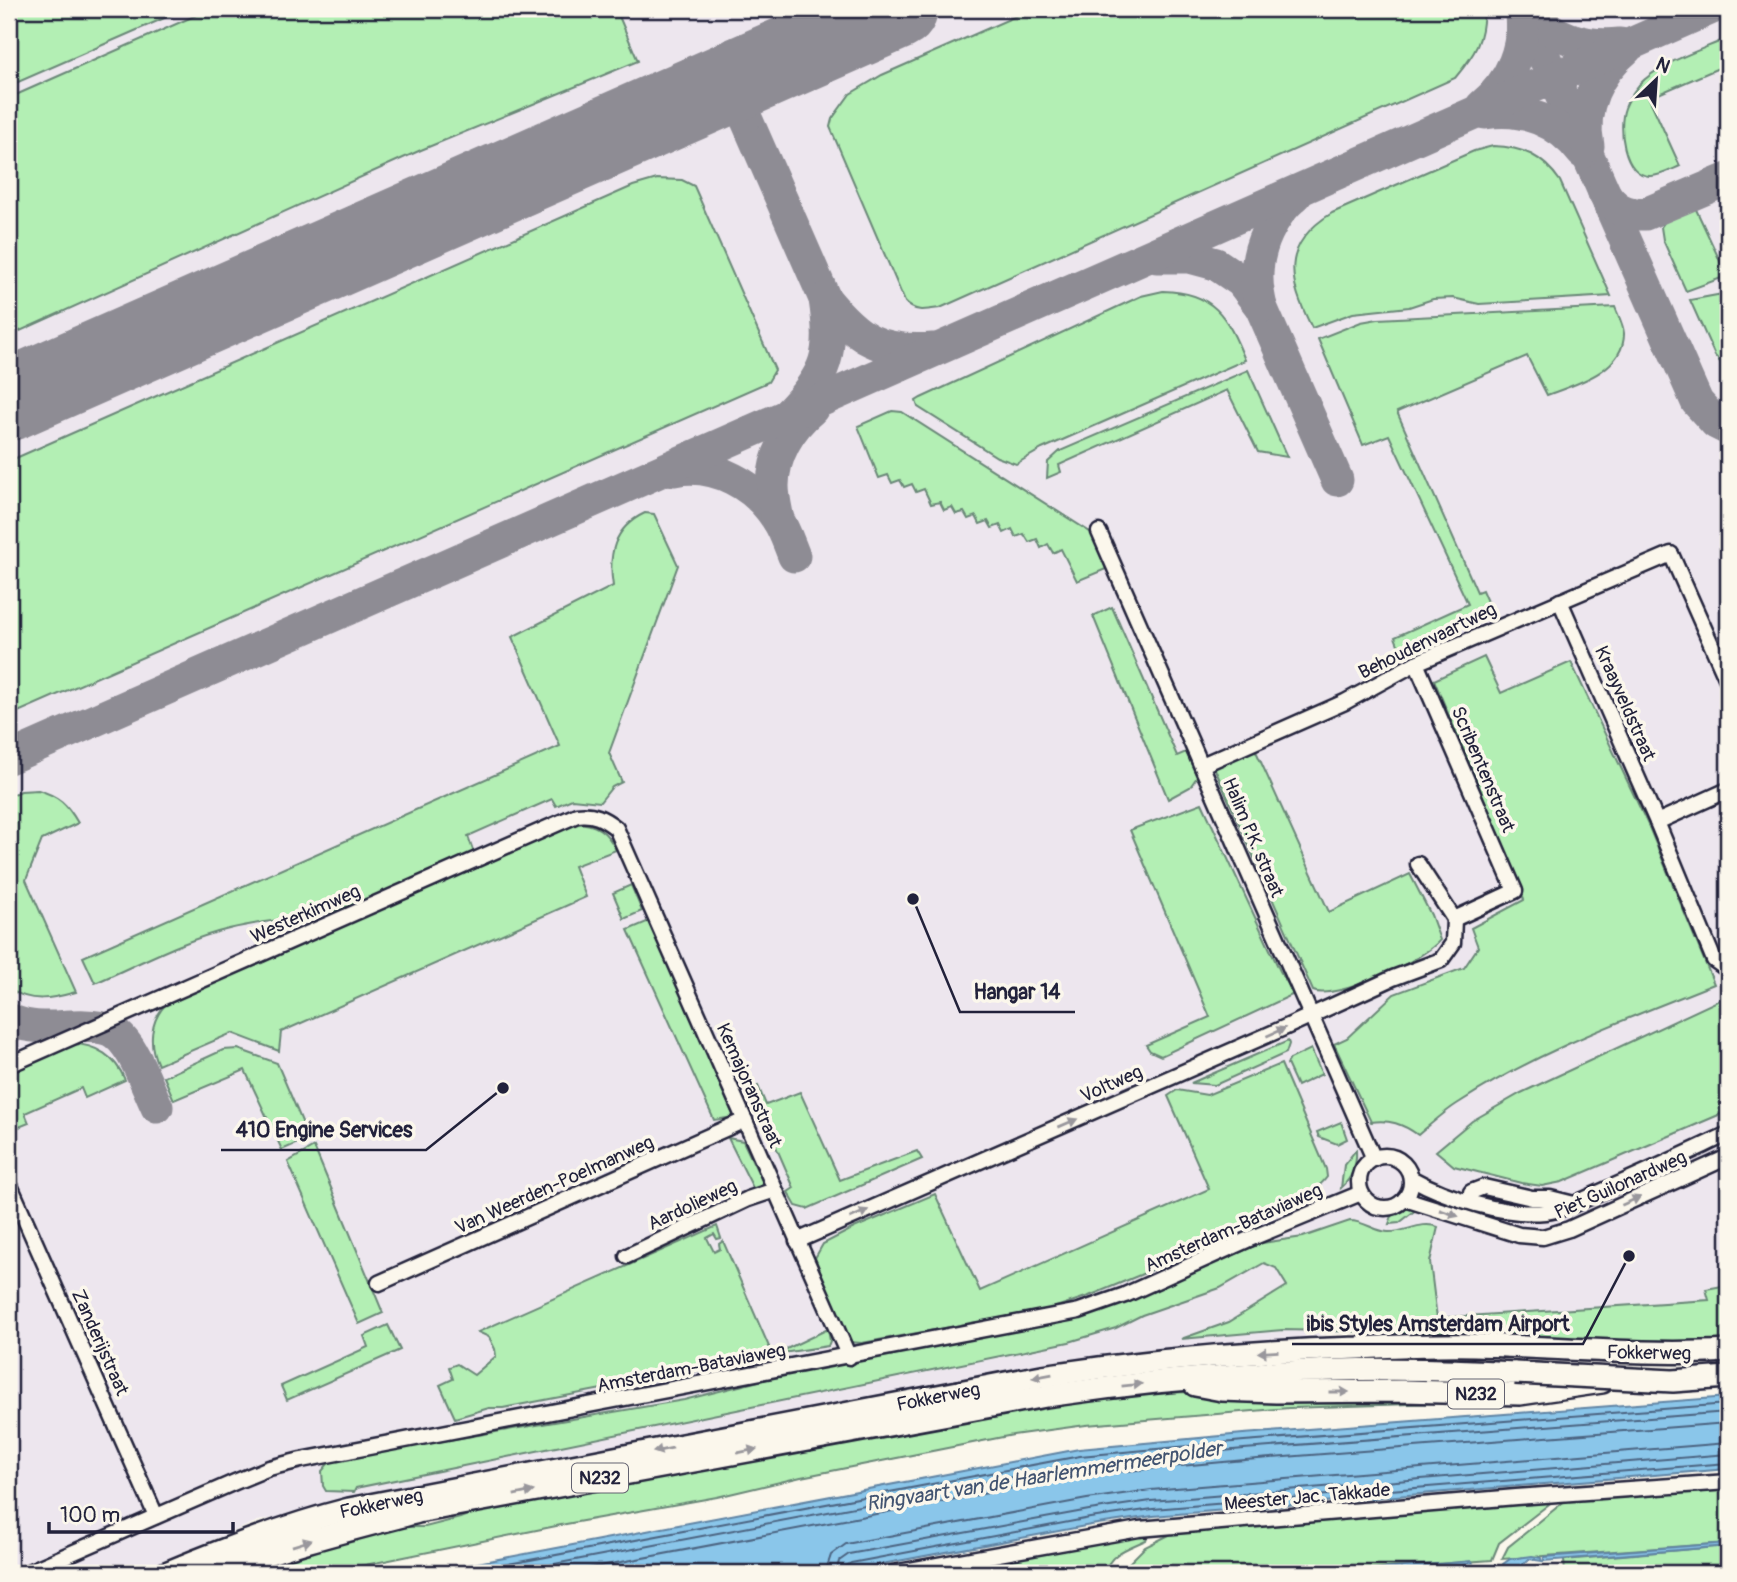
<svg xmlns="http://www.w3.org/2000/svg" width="1737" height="1582" font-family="Pangolin,sans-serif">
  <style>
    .built { fill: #ede6ee }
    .green { fill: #b3efb4; stroke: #6a8878; stroke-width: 2 }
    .water { fill: #8ac6ea; stroke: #6084a4; stroke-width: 2 }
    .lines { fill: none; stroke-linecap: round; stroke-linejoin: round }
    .shore { stroke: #4c6481; stroke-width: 2 }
    .taxiway { stroke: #8e8c94; stroke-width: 33 }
    .runway { stroke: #8e8c94; stroke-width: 82 }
    .street-casing { stroke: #22223b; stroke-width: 19 }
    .primary-casing { stroke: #22223b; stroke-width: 26 }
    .street { stroke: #fbf7ec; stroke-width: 14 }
    .primary { stroke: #fbf7ec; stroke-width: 21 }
    .primary-bridge-casing { stroke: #22223b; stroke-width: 26; stroke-linecap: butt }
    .primary-bridge { stroke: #fbf7ec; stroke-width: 21 }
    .oneway { fill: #99979c }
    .labels { text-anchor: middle; stroke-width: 7; stroke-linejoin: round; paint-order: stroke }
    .shield { fill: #fbf7ec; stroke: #636270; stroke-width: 2 }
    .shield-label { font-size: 18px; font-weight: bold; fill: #22223b }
    .street-label { font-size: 19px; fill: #22223b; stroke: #fbf7ec }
    .water-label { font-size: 21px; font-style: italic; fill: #415370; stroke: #fbf7ec }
    .leader { fill: none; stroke: #22223b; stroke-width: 2.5 }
    .callout-dot { fill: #22223b; stroke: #fbf7ec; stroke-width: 2.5 }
    .callout-label { font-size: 21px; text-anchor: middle; font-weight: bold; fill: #22223b; stroke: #fbf7ec; stroke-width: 7; stroke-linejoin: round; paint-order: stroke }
  </style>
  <rect width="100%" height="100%" fill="#fbf7ec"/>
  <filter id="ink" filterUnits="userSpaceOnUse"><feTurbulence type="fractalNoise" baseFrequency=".0143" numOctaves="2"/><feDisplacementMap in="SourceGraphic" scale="14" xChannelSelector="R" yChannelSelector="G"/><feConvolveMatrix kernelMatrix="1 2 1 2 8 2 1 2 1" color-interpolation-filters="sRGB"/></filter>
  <g filter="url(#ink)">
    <polygon class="built" points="9,9 1728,9 1728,1314 1382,1326 991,1386 258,1521 134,1573 9,1573"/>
    <g class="green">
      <polygon points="9,9 185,9 9,86"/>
      <polygon points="210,9 616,9 638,61 421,150 9,336 9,98"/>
      <path d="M1032,9H1484C1483,41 1476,53 1455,78L940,308C926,310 915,313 905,302L830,127L832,119L850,94L882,75Z"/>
      <path d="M1728,38V64L1649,98L1680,166C1671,170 1659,177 1649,176C1623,174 1618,127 1625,108C1628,100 1633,92 1639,85C1658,63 1702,50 1728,38Z"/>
      <path d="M1493,146C1523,147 1543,156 1560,181L1611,296L1479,304L1453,298L1433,299L1409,307L1353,313L1312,328C1288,280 1280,245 1332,213L1474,151Z"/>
      <polygon points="657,179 682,180 694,186 775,370 768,382 9,716 9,461 633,186"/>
      <polygon points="1694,205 1727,276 1686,291 1663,240 1661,227 1668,217"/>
      <path d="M1163,291C1214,292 1227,316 1245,360L1042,449L1016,464L997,457L918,407L916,401L921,398L1141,296Z"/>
      <polygon points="1728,293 1728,371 1715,356 1690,300"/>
      <path d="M1615,307C1618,315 1623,324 1624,333C1625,371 1574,385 1547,395L1527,356L1397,412L1477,592L1482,590L1491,611L1401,652L1395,637L1468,604L1389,435L1363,445L1318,339L1361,322L1378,319Z"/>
      <polygon points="1248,370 1287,457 1258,452 1227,390 1059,465 1061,472 1047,478 1048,462 1060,451"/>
      <polygon points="892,411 902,412 1093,534 1106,569 1077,581 1061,549 1053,553 1048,544 1041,548 1037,539 1029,542 1024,534 1016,537 1012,529 1004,533 1000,525 992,528 988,521 980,524 976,516 968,519 964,512 956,514 952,507 944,510 940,502 931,504 924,489 916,492 912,484 904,487 900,480 892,483 888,475 879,478 858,426"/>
      <path d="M645,513L654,514L678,565L609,753L622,782L612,787L600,802L572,799L556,806L552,799L468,836L474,853L351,907C311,918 269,919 229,929C183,940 139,964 95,983L83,957L560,746L512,637L613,586C608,555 613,528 645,513Z"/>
      <polygon points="1112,607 1177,756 1186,752 1197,777 1190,787 1168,799 1093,616"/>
      <path d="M1484,657L1501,693L1571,662L1649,827L1714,984C1627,1019 1538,1051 1460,1102C1445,1111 1431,1124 1418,1135C1403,1124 1389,1119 1371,1122L1334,1044L1347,1038L1394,994L1464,968L1478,947L1471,928L1524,900L1514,870L1434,680Z"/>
      <path d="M1255,749L1329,912L1410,874L1431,915L1440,940C1424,960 1336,1001 1313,991L1214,767Z"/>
      <path d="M38,790C59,796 67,804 78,823L42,840L26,880L76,992C51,999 31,1003 9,989V796L21,791Z"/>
      <polygon points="1202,803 1280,971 1294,994 1161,1056 1150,1051 1146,1045 1210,1017 1130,830"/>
      <path d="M574,823C596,823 607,831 616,850L574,866L586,897L281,1032L279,1051L232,1033L158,1065C148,1044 150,1021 166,1004Z"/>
      <polygon points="631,885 642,911 624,919 613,893"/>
      <polygon points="649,921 734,1117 714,1120 628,930"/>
      <polygon points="1728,996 1728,1111 1562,1182 1542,1186 1521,1183 1454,1166 1436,1151 1472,1121 1521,1093"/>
      <polygon points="1288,1041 1289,1044 1286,1053 1215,1085 1191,1083"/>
      <path d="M72,1044C96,1044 116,1057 125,1080L85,1098L81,1088L25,1113L29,1123L9,1131V1072Z"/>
      <polygon points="1311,1049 1322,1074 1297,1086 1287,1064 1290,1059"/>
      <polygon points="223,1050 238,1049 277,1063 309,1138 282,1150 245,1070 174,1100 164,1077"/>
      <path d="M1281,1064L1326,1169L1327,1177C1317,1191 1295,1200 1281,1211L1140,1275L1089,1296L1050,1309L862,1343L849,1342L815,1258L823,1244L854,1228L935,1194L980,1291L1209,1189L1168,1096L1177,1090L1207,1095Z"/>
      <polygon points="758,1086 766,1105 800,1092 840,1180 917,1151 922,1159 807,1209 796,1206 788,1192 794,1188 751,1089"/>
      <polygon points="1341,1122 1347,1139 1337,1144 1319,1137 1317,1132"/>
      <polygon points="728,1138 743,1141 764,1185 759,1191 753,1188"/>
      <polygon points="314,1147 383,1313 359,1324 288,1162"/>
      <path d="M1356,1150C1357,1165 1352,1178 1341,1188L1344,1165Z"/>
      <polygon points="1406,1209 1417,1209 1399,1223 1389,1224 1392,1216"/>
      <path d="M1350,1221C1364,1221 1374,1231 1388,1232C1406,1233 1421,1220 1438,1227L1430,1262L1437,1318L1709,1300L1706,1289L1728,1285V1340L1704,1343L1581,1342L1511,1335L1283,1330L1181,1339L1229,1322L1287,1286L1276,1268L1264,1263L1220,1288L1142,1315L1116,1328L1069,1342L356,1488L354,1492L326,1491L323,1486L322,1471L331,1460L684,1400L787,1374L1051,1324L1097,1311L1262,1243L1303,1237Z"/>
      <polygon points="717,1226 721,1238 717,1239 714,1234 707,1238 714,1252 720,1249 719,1244 723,1241 773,1356 503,1408 489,1408 455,1418 440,1385 453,1379 449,1367 457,1364 474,1375 496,1356 495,1349 489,1337 478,1332"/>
      <polygon points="388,1325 400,1350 287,1400 281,1386 368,1347 364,1336"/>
      <polygon points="828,1329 830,1341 828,1346 776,1354"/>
      <polygon points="1184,1392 1287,1399 1471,1402 1289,1408 1086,1425 1013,1435 801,1477 717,1497 566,1524 326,1573 236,1573 297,1554 403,1527 425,1527 460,1518 485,1508 1083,1399"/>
      <polygon points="1728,1488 1728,1543 1502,1559 1508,1547 1566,1500"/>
      <polygon points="1553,1501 1499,1543 1492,1560 1313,1573 1119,1573 1145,1547 1175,1532"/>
      <path d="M1144,1534L1147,1537L1146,1540C1129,1548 1109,1553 1105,1573H922Z"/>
      <polygon points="1728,1546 1728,1573 1565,1573 1564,1560"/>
    </g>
    <g class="water">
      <polygon points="1728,1397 1728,1469 1153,1516 1091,1525 834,1573 425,1573 1079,1449 1243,1434"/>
      <polygon points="1728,1543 1728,1546 1544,1561 1544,1557"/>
      <polygon points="1532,1556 1541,1558 1542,1561 1529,1559 1516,1572 1507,1573 1503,1564 1510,1559"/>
      <polygon points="1472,1561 1473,1564 1371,1573 1371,1570"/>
    </g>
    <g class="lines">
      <g class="shore">
        <polyline points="461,1573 1080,1456 1244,1441 1728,1404"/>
        <polyline points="507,1573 1081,1464 1244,1449 1728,1412"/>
        <polyline points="563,1573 1083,1475 1245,1460 1728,1423"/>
        <polyline points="825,1573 831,1555 846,1544 1087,1499 1151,1490 1728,1443"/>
        <polyline points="836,1573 839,1561 849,1554 1089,1510 1151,1501 1728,1454"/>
        <polyline points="844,1573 845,1567 851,1563 1090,1518 1153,1509 1728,1463"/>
      </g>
      <g class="taxiway">
        <polyline points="1523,9 1697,402 1716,423 1728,429"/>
        <path d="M1528,9C1549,37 1586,48 1620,44"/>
        <path d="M694,98C717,97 729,96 745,116L825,299C833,354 828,373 789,413"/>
        <path d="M1482,106C1511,82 1527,46 1520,9"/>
        <path d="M1485,113C1523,107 1559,121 1582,152"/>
        <path d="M745,116C741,94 750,81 765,67"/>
        <path d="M1588,146C1580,108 1597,73 1626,49"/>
        <path d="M1604,193C1615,209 1625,215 1645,214L1728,179"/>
        <polyline points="1157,257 1190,257 1216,264 1241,281 1261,307 1337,480"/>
        <path d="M825,299C858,339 879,353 933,349"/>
        <path d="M1261,307C1259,298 1257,288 1257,279C1256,248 1272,214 1296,195"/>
        <path d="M674,470C715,462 756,485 778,520C785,531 789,544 794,556"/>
        <path d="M778,520C776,509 773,497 773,486C773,456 789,428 812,409"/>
        <polyline points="9,758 1710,9"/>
        <path d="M9,1019C23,1027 40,1027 56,1027C72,1026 94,1024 110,1030C133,1041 146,1085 157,1107"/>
      </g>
      <polyline class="runway" points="9,400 897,9"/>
      <defs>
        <g id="street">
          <polyline points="1099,532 1374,1159"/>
          <polyline points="1560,601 1657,822 1714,960 1728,970"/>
          <polyline points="1416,663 1515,891 1454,919"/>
          <polyline points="1202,765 1345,702 1416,663 1671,554 1728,682"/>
          <polyline points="1657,822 1728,790"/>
          <path d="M9,1065L577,815C594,813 603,818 616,828L849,1357"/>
          <circle cx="1385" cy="1182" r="26"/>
          <path d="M1411,1178C1447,1198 1503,1216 1545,1212C1566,1210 1586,1198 1605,1190C1647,1172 1687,1153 1728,1134"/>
          <polyline points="9,1183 156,1516"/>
          <polyline points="1471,1192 1484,1187 1532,1198 1550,1198 1574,1204"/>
          <polyline points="1405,1199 1519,1235 1543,1237 1569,1229 1728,1157"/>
          <polyline points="797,1241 1286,1027 1393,978 1441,960 1453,943 1454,919 1418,864"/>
          <polyline points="627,1256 748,1199 775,1190"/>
          <polyline points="379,1283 745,1120"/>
          <polyline points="26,1573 235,1482 269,1468 301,1460 1079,1311 1125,1295 1247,1240 1361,1193"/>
          <polyline points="893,1573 1139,1529 1516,1497 1728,1482"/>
        </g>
        <g id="primary">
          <polyline points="1195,1385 1222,1390 1276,1392 1402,1391 1520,1394 1602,1382"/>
          <path d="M166,1573C226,1548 286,1525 349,1509L1042,1376C1147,1360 1252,1351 1358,1348C1397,1346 1436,1344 1475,1345C1559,1347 1643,1356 1728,1351"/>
          <path d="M214,1573C280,1547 349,1530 418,1512L1046,1396C1201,1373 1358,1363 1515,1373"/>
        </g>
      </defs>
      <use href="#street" class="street-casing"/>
      <use href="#primary" class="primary-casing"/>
      <use href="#street" class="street"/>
      <use href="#primary" class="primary"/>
      <defs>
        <polyline id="primary-bridge" points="1515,1373 1673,1381 1728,1377"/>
      </defs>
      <use href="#primary-bridge" class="primary-bridge-casing"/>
      <use href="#primary-bridge" class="primary-bridge"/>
    </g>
    <defs><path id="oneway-solid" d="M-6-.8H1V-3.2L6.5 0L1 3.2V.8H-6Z" transform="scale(1.75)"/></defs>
    <g class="oneway">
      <use href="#oneway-solid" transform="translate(1276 1032) rotate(-24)"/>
      <use href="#oneway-solid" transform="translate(1068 1123) rotate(-23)"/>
      <use href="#oneway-solid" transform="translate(1631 1201) rotate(-24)"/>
      <use href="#oneway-solid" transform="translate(1449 1213) rotate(19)"/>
      <use href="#oneway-solid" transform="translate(859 1214) rotate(-24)"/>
      <use href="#oneway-solid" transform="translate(1268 1352) rotate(177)"/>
      <use href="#oneway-solid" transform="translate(1042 1376) rotate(170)"/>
      <use href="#oneway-solid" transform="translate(1132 1385) rotate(-6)"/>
      <use href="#oneway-solid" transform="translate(1339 1392)"/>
      <use href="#oneway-solid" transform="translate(663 1450) rotate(169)"/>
      <use href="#oneway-solid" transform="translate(747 1451) rotate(-11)"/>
      <use href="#oneway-solid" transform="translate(524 1493) rotate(-11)"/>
      <use href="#oneway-solid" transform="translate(302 1543) rotate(-17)"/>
    </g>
  </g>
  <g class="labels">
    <g class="shield">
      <rect x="1448" y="1379.5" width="56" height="29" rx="5"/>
      <rect x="572" y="1463.5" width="56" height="29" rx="5"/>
    </g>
    <g class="shield-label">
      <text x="1476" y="1400">N232</text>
      <text x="600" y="1484">N232</text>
    </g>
    <g class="street-label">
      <text transform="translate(1427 640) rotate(-26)" y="7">Behoudenvaartweg</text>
      <text transform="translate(1626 703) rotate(66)" y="7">Kraayveldstraat</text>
      <text transform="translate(1484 769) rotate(67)" y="7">Scribentenstraat</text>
      <text transform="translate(1254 837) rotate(67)" y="7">Halim P.K. straat</text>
      <text transform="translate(305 913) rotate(-24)" y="7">Westerkimweg</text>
      <text transform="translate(1111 1083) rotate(-24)" y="7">Voltweg</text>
      <text transform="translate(750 1085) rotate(66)" y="7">Kemajoranstraat</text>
      <text transform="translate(554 1184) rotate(-24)" y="7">Van Weerden-Poelmanweg</text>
      <text transform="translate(1620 1184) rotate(-24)" y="7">Piet Guilonardweg</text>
      <text transform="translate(692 1204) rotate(-25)" y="7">Aardolieweg</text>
      <text transform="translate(1233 1227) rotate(-24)" y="7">Amsterdam-Bataviaweg</text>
      <text transform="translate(101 1342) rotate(66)" y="7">Zanderijstraat</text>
      <text transform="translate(1649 1352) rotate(1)" y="7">Fokkerweg</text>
      <text transform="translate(691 1367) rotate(-11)" y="7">Amsterdam-Bataviaweg</text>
      <text transform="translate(938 1396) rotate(-11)" y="7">Fokkerweg</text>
      <text transform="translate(1307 1496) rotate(-5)" y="7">Meester Jac. Takkade</text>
      <text transform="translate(381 1503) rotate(-12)" y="7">Fokkerweg</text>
    </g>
    <g class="water-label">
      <text transform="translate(1044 1476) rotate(-9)" y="7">Ringvaart van de Haarlemmermeerpolder</text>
    </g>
  </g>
  <path class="leader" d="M913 899L960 1012H1075M503 1088L426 1150H221M1629 1256L1583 1344H1292"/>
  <g class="callout-dot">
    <circle cx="913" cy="899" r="7"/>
    <circle cx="503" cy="1088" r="7"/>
    <circle cx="1629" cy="1256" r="7"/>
  </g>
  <g class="callout-label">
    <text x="1017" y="999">Hangar 14</text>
    <text x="324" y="1137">410 Engine Services</text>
    <text x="1438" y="1331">ibis Styles Amsterdam Airport</text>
  </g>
  <rect width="1737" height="1582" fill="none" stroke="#fbf7ec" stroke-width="35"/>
  <rect x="18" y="18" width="1702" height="1547" fill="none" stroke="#22223b" stroke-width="2.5" filter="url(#ink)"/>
  <g transform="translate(1656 80) rotate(25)" stroke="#fbf7ec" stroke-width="5" paint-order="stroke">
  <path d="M0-5L12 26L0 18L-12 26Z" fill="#22223b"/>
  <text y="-10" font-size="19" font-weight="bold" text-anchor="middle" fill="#22223b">N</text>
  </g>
  <path d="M49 1522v10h184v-10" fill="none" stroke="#22223b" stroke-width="3.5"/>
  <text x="60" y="1522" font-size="21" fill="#22223b" stroke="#fbf7ec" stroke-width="5" paint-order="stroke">100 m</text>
</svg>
